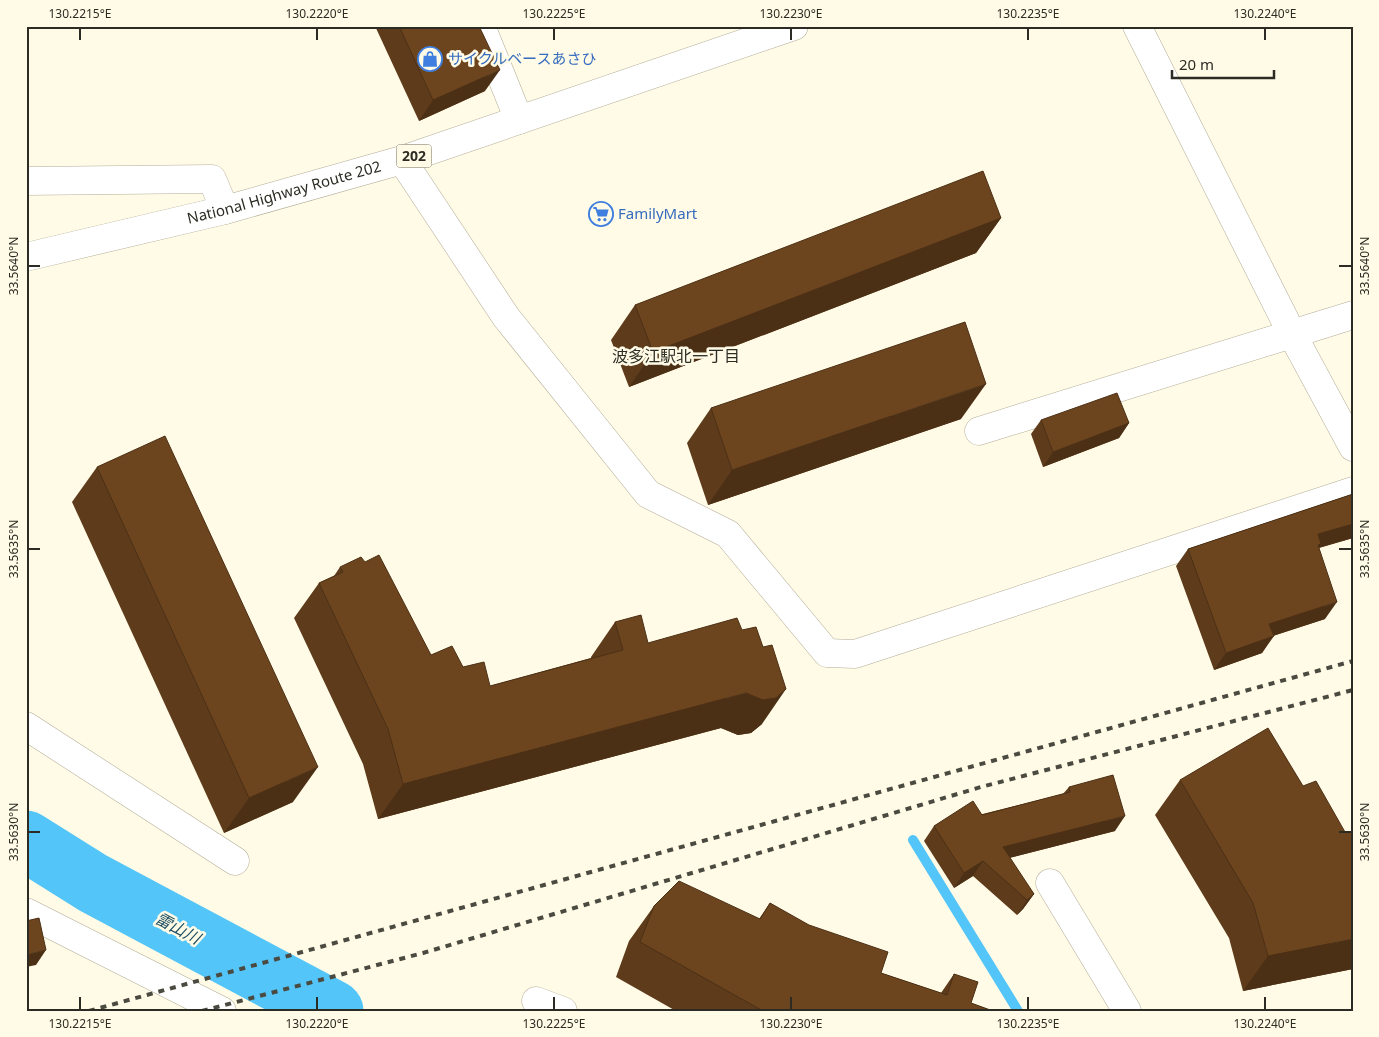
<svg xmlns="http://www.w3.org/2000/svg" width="1379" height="1037" font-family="'Noto Sans','Noto Sans JP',sans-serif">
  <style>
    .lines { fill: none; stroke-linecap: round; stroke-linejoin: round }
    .stream { stroke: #53c5f8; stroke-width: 10 }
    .river { stroke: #53c5f8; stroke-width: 61 }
    .minor-casing { stroke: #b1ad99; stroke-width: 29 }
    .highway-casing { stroke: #b1ad99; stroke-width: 29 }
    .minor { stroke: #fff; stroke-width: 28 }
    .highway { stroke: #fff; stroke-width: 28 }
    .rail { stroke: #4b4a40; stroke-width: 4; stroke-dasharray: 6 6; stroke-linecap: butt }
    .wall { fill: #5d3b1b }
    .shaded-wall { fill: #4c3016 }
    .building { fill: #6c451f; stroke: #4c3016 }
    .ticks { fill: none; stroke: #2d2c24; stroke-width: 2 }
    .labels { text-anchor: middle; stroke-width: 5; stroke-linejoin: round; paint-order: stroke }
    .shield { fill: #fffbe6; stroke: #6c6a5e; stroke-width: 1 }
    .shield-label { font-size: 14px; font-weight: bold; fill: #2d2c24 }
    .shop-label { font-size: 15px; fill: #366cbe; stroke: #fffbe6; text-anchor: start }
    .street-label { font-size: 15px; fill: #2d2c24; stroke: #fffbe6 }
    .neighbourhood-label { font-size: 16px; fill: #2d2c24; stroke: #fffbe6 }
    .water-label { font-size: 16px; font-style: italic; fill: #1f4e63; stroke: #fffbe6 }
    .neatline { fill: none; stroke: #2d2c24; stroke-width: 2 }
    .ticks-label { font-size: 12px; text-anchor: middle; fill: #2d2c24 }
  </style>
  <rect width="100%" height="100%" fill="#fffbe6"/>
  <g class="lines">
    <polyline class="stream" points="913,840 1018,1011"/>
    <polyline class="river" points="26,841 93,883 333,1011"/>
    <defs>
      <g id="minor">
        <polyline points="481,26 519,120"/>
        <polyline points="1137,26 1292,334 1353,447"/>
        <polyline points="402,160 506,317 648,494 728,534 827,653 855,654 1353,491"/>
        <polyline points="26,181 212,179 225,210"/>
        <polyline points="979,431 1353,315"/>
        <polyline points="26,726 235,861"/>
        <polyline points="1050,883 1127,1011"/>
        <polyline points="26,912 222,1011"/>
        <polyline points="536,1001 563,1011"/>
      </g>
      <g id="highway">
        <path id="s1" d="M26,257L225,210L402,160L794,26"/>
      </g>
    </defs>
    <use href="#minor" class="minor-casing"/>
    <use href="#highway" class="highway-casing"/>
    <use href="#minor" class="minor"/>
    <use href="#highway" class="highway"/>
    <g class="rail">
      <polyline points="89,1011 1353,661"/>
      <polyline points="202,1011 423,953 981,787 1353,690"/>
    </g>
  </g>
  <g class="wall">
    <polygon points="375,26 479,26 485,91 419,121"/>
    <polygon points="1001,218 976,253 629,387 611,340 635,305"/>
    <polygon points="711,408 961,419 708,505 687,443"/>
    <polygon points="1041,420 1129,423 1119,438 1043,467 1031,434"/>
    <polygon points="97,467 293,802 224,833 72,502"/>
    <polygon points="1353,494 1353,538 1319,548 1325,619 1273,636 1262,653 1214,670 1176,566 1188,549"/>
    <polygon points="340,567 431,655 463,667 490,686 591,658 591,657 615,622 648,643 762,724 751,733 738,735 721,728 378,819 363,764 294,618 319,583 334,576"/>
    <polygon points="1180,780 1353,969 1243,991 1229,938 1155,815"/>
    <polygon points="1069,787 1115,831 1009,858 1034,894 1023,909 1017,915 973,876 954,888 924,841 934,826 1063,794"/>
    <polygon points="770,903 881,973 941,993 954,974 971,1003 993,1011 676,1011 616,977 629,941 654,906 759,919"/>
  </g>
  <g class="shaded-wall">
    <polygon points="500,70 485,91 419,121 433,100"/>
    <polygon points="1001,218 976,253 629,387 653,352"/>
    <polygon points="986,384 961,419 708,505 732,470"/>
    <polygon points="1129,423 1119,438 1043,467 1053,452"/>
    <polygon points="1353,524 1353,538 1318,548 1318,534"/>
    <polygon points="1337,602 1325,619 1257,641 1269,624"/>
    <polygon points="1274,636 1262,653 1214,670 1226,653"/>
    <polygon points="786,689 762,724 751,733 738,735 721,728 378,819 403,784 746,693"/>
    <polygon points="318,767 293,802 224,833 249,798"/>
    <polygon points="1125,816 1115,831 993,862 1003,847"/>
    <polygon points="983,861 973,876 954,888 964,873"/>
    <polygon points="1034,894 1023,909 1017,915 1027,900"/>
    <polygon points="1353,939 1353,969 1243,991 1268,956"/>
    <polygon points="46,950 36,965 26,967 26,955"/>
  </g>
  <g class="building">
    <polygon points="399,26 479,26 500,70 433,100"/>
    <polygon points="983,171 1001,218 653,352 635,305"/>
    <polygon points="965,322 986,384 732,470 711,408"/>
    <polygon points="1117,393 1129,423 1053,452 1041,420"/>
    <polygon points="165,436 318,767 249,798 97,467"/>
    <polygon points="1353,494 1353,524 1318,534 1321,544 1318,545 1337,602 1269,624 1274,636 1226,653 1188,549"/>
    <polygon points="379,555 431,655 452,646 463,667 484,662 490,686 623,650 615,622 641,615 648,643 737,618 742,630 756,627 763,647 772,645 786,689 776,698 763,700 746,693 403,784 388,729 319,583 343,572 340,567 361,557 365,562"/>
    <polygon points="1268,728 1303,786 1316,781 1345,832 1353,832 1353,939 1268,956 1253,903 1180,780"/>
    <polygon points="1113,775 1125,816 1003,847 1034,894 1027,900 983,861 964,873 934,826 973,801 982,815 1070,792 1069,787"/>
    <polygon points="679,881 760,919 770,903 809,925 888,952 881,973 947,995 954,974 978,982 971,1003 993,1011 763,1011 640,942 654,906"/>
    <polygon points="39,918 46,950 26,955 26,921"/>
  </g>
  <path class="ticks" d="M80,28V40M317,28V40M554,28V40M791,28V40M1028,28V40M1265,28V40M28,266H40M1339,266H1352M28,549H40M1339,549H1352M28,832H40M1339,832H1352M80,997V1010M317,997V1010M554,997V1010M791,997V1010M1028,997V1010M1265,997V1010"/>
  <defs>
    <symbol id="shop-ring" viewBox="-11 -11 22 22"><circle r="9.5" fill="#fffbe6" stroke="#3f7fe0" stroke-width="1.5"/><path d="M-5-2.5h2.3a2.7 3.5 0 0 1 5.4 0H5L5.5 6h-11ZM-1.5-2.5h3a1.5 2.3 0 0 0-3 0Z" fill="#3f7fe0"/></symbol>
    <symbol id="supermarket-ring" viewBox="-11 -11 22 22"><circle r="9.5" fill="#fffbe6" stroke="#3f7fe0" stroke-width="1.5"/><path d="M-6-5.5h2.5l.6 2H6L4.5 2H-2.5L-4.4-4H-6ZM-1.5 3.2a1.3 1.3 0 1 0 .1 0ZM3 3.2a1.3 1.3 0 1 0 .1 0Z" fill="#3f7fe0"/></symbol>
  </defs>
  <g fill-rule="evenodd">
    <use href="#shop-ring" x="416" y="45" width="28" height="28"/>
    <use href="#supermarket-ring" x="587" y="200" width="28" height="28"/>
  </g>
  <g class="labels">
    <rect class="shield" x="396.5" y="144.5" width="35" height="23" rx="4"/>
    <g class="shield-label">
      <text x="414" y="161">202</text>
    </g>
    <g class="shop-label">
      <text x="448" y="64">サイクルベースあさひ</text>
      <text x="618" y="219">FamilyMart</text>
    </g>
    <g class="street-label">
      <text dy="5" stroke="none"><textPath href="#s1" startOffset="266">National Highway Route 202</textPath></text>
    </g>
    <g class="neighbourhood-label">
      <text x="676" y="362">波多江駅北一丁目</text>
    </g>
    <g class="water-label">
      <text transform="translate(178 928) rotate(28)" y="6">雷山川</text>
    </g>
  </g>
  <rect width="1379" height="1037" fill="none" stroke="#fffbe6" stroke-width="55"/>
  <path d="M1172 70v8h102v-8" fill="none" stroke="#2d2c24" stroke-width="2.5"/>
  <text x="1179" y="70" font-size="15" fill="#2d2c24" stroke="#fffbe6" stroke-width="4" paint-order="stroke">20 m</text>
  <rect x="28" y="28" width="1324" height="982" class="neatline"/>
  <g class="ticks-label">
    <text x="80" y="18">130.2215°E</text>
    <text x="317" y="18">130.2220°E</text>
    <text x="554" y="18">130.2225°E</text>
    <text x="791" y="18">130.2230°E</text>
    <text x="1028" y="18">130.2235°E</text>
    <text x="1265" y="18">130.2240°E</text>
    <text transform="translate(14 266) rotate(-90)" y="4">33.5640°N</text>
    <text transform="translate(1365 266) rotate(-90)" y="4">33.5640°N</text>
    <text transform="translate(14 549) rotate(-90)" y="4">33.5635°N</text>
    <text transform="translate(1365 549) rotate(-90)" y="4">33.5635°N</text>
    <text transform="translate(14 832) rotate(-90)" y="4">33.5630°N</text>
    <text transform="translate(1365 832) rotate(-90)" y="4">33.5630°N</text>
    <text x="80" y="1028">130.2215°E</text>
    <text x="317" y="1028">130.2220°E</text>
    <text x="554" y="1028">130.2225°E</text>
    <text x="791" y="1028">130.2230°E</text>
    <text x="1028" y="1028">130.2235°E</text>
    <text x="1265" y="1028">130.2240°E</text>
  </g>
</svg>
